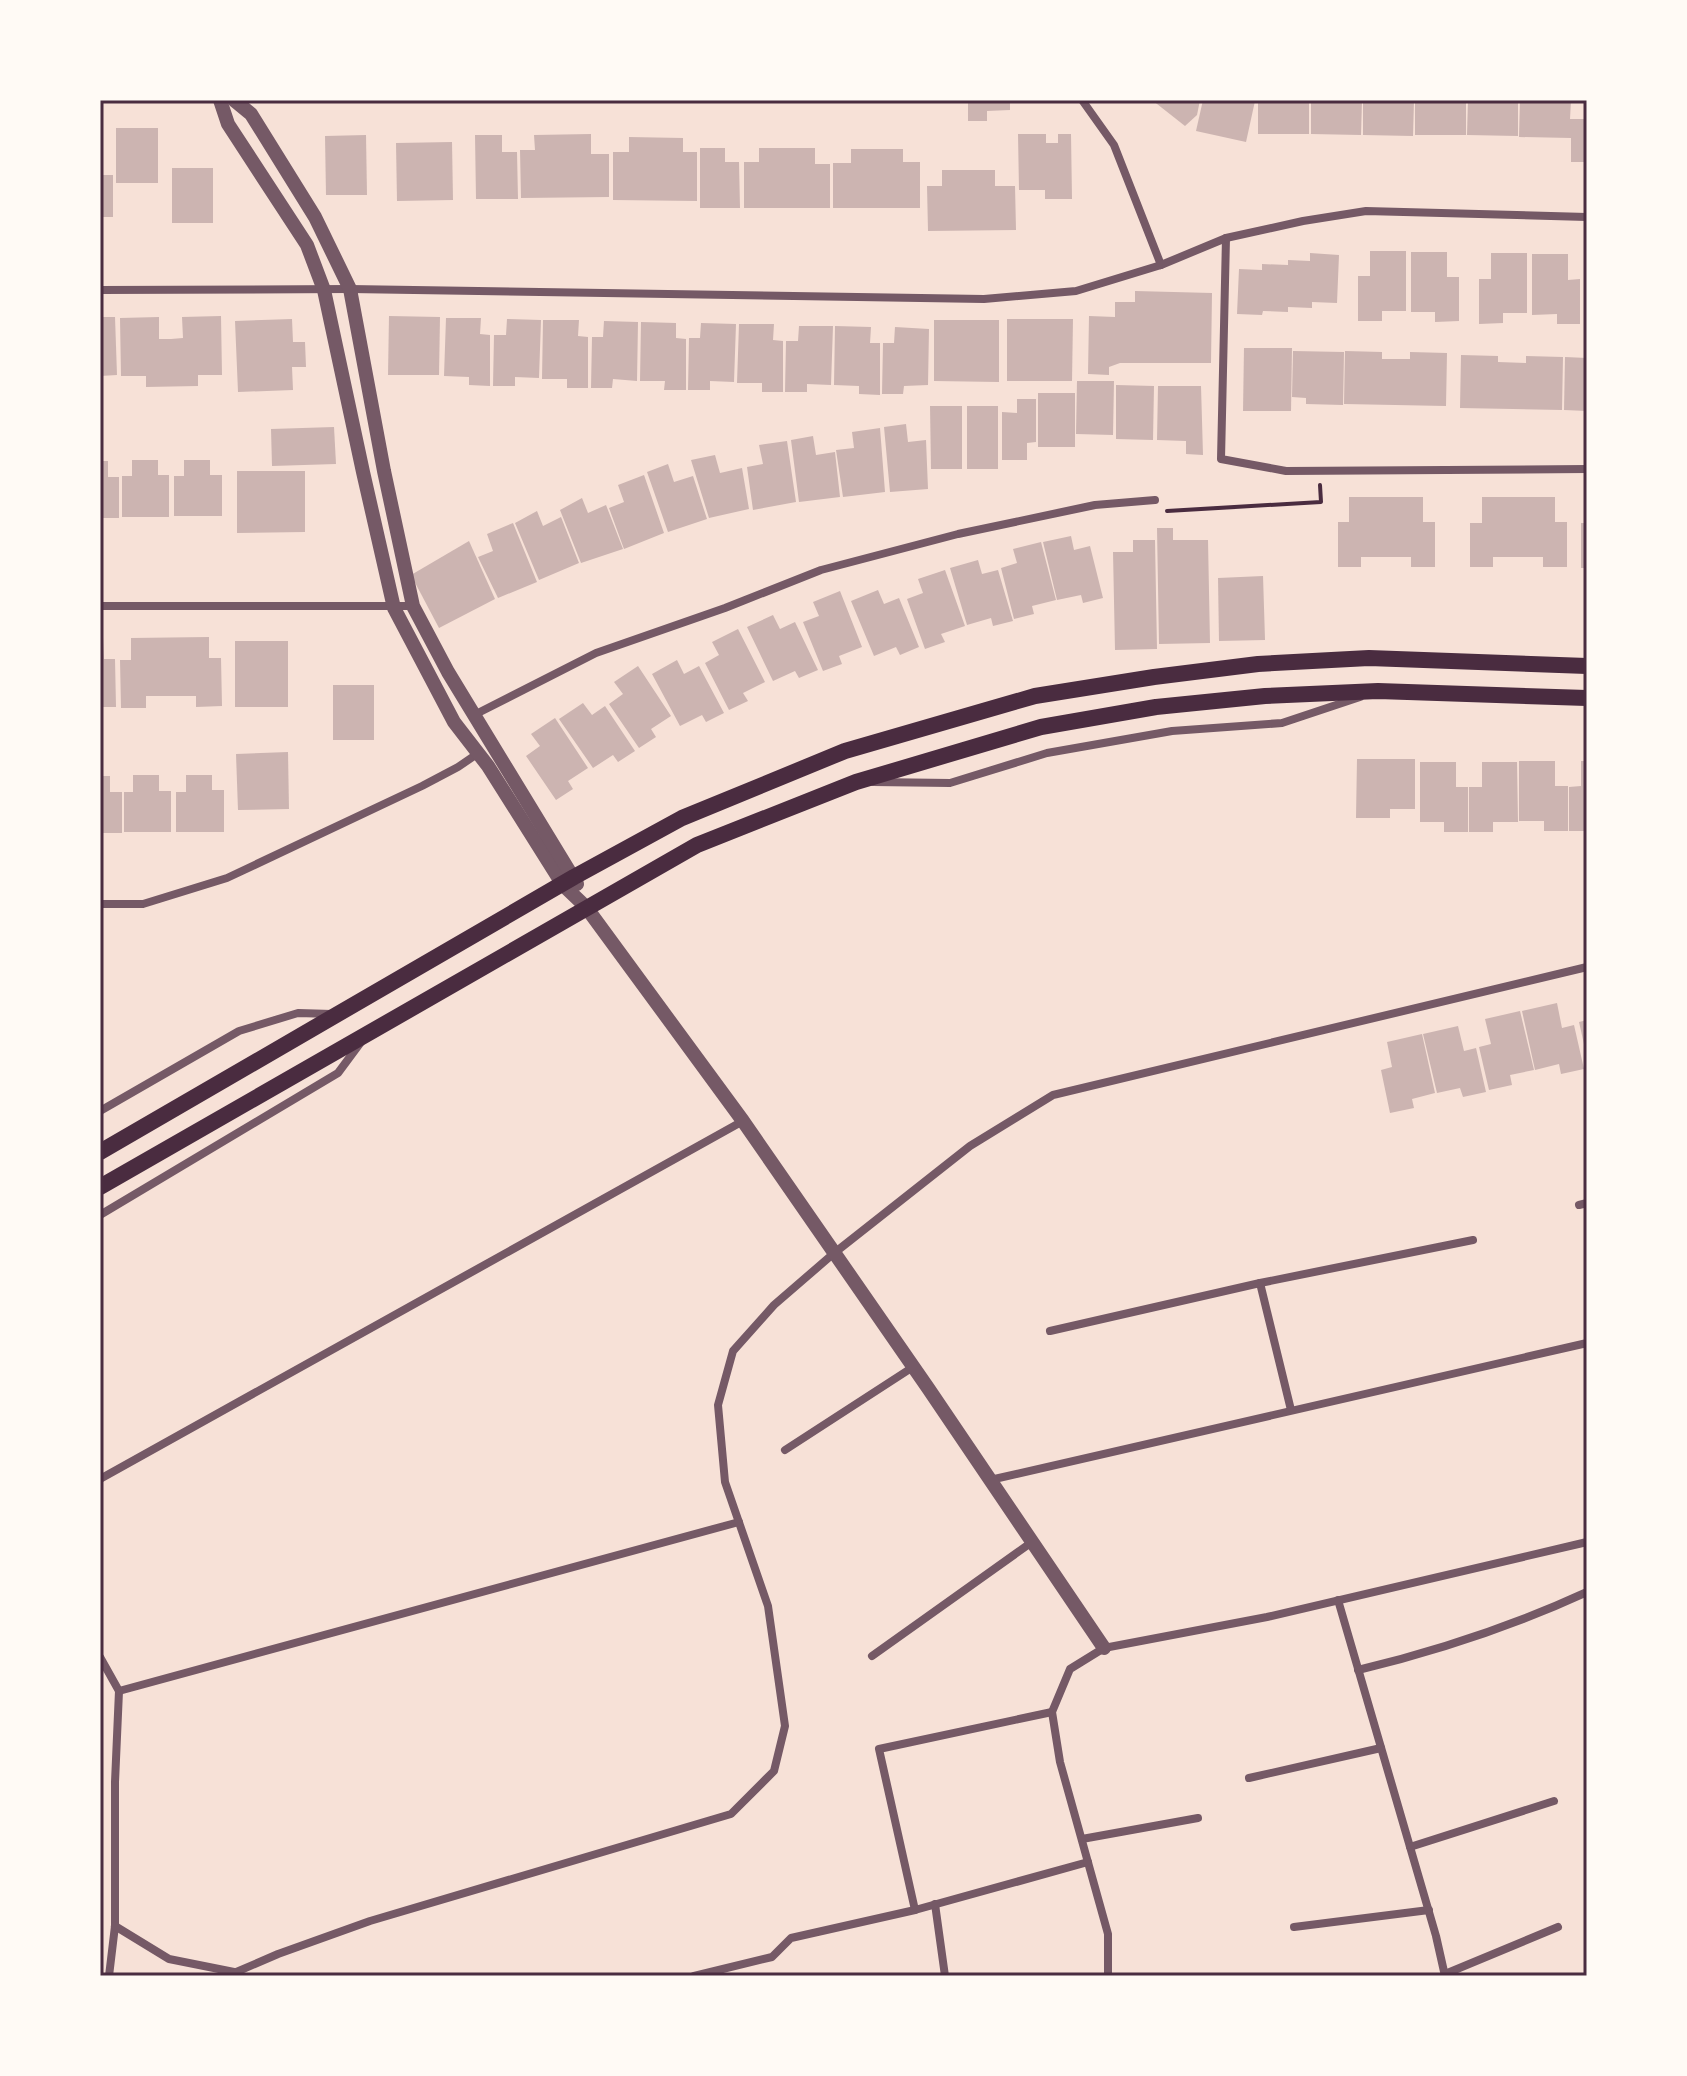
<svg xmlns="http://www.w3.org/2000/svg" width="1687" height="2076" font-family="'IBM Plex Sans',sans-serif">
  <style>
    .building { fill: #ccb4b1 }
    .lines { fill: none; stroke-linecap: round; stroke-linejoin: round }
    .path { stroke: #4a2c40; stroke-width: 4 }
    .minor { stroke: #755966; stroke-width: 8 }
    .tertiary { stroke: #755966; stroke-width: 14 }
    .secondary { stroke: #4a2c40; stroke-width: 16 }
    .neatline { fill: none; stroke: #4a2c40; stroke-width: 3 }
  </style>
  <rect width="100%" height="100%" fill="#f7e1d7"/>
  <g class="building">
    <polygon points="968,100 1010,100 1010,110 987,111 987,121 968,121"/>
    <polygon points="1152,100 1200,100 1197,115 1185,126"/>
    <polygon points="1203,100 1255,101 1246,142 1196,131"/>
    <rect x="1258" y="100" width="51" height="34"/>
    <polygon points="1311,100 1362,100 1361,135 1311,134"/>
    <polygon points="1363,100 1414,100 1413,136 1363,135"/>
    <rect x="1415" y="100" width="51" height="35"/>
    <polygon points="1468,100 1518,100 1518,136 1467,135"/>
    <polygon points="1520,100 1571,100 1570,119 1587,119 1587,162 1571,162 1571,138 1519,137"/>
    <rect x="116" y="128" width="42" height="55"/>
    <polygon points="591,134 591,154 609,154 609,197 521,198 520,150 535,150 534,135"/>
    <polygon points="1018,134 1046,134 1046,143 1058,143 1058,134 1071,134 1072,199 1045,199 1045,190 1019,190"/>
    <polygon points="366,135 367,195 326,195 325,136"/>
    <polygon points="475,135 502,135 502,152 517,152 518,199 476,199"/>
    <polygon points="629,137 683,138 683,152 697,152 697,201 613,200 613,152 629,152"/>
    <polygon points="452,142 453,200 397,201 396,143"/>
    <polygon points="700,148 725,148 725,162 739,162 740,208 700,208"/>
    <polygon points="759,148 815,148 815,164 830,164 830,208 744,208 744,162 759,162"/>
    <polygon points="851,149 903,149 903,162 920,162 920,208 833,208 833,163 851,163"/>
    <rect x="172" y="168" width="41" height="55"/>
    <polygon points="942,170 995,170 995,186 1015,186 1016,230 928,231 927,186 942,186"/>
    <rect x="100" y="175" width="13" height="42"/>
    <polygon points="1370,251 1406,251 1406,311 1382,311 1382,321 1358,321 1358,276 1370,276"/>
    <polygon points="1411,252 1447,252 1447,277 1459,277 1459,321 1435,322 1435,312 1411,312"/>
    <polygon points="1310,253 1339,255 1337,303 1312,302 1312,308 1288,307 1288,312 1263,311 1262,315 1237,314 1239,269 1262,270 1262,264 1288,265 1288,260 1310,261"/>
    <polygon points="1491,253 1527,253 1527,313 1503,313 1503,323 1479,324 1479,279 1491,279"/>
    <polygon points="1532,254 1568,254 1568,280 1580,279 1580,324 1557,324 1557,314 1532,315"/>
    <polygon points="1135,291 1212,293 1211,363 1120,363 1109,367 1109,375 1088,374 1089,316 1115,317 1115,302 1135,302"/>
    <polygon points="221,316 222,375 198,375 198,386 146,387 146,376 121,376 120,318 159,317 159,339 171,339 183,338 182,317"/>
    <polygon points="389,316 440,317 439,375 388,375"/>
    <polygon points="100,317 115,317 117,375 100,376"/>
    <polygon points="446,318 481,318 480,334 490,335 490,386 469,385 469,377 444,376"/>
    <polygon points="292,319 293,342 305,342 306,367 292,367 293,390 238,392 235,321"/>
    <polygon points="507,319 541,320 539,378 515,377 515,386 493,386 494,335 506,335"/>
    <polygon points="1007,319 1073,319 1072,381 1007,381"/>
    <polygon points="543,320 579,320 578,336 588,337 588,388 567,388 567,379 542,379"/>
    <polygon points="934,320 999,320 999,382 934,381"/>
    <polygon points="604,321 638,322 637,381 613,379 612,388 591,388 592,337 603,337"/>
    <polygon points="641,322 676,323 676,338 686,339 686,390 664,390 665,381 640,381"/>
    <polygon points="701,323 736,324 734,382 710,381 710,390 688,390 689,338 700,338"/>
    <polygon points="739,324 774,324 773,340 783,341 783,392 762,392 762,383 737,383"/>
    <polygon points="799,326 833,326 831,385 807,384 807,392 785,392 786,341 798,341"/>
    <polygon points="835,326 871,327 870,343 880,343 880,395 859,394 859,386 834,385"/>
    <polygon points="895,327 929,329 928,385 904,386 903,394 882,394 883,343 894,343"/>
    <polygon points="1244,348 1292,348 1291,411 1243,411"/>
    <polygon points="1293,351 1344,352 1343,405 1306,404 1306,398 1292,397"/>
    <polygon points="1345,351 1382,352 1382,359 1410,359 1410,352 1447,353 1446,406 1344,404"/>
    <polygon points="1461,355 1498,356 1498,362 1526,363 1526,356 1563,357 1562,410 1460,408"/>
    <polygon points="1565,357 1587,358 1587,411 1564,410"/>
    <polygon points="1077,381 1114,381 1113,435 1076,434"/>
    <polygon points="1116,385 1154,386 1153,440 1116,439"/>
    <polygon points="1158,386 1201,386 1203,455 1186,454 1186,441 1157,440"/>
    <rect x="1038" y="393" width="37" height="54"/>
    <polygon points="1017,399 1036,399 1036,442 1027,443 1027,460 1002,460 1002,412 1017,413"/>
    <polygon points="930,406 962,406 962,469 931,469"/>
    <rect x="967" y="406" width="31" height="63"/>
    <polygon points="906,424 908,442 926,440 928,489 890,492 884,427"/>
    <polygon points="334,427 336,464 272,466 271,429"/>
    <polygon points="880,428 885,492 843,497 836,450 854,448 852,432"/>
    <polygon points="813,436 816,455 835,452 840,497 799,502 791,440"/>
    <polygon points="787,441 796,502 753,510 747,467 763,464 759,445"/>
    <polygon points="715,455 720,473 742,468 749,509 709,518 691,460"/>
    <polygon points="132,460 158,460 158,475 169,475 169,517 122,517 122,476 132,476"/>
    <polygon points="184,460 210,460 210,475 222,475 222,516 174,516 174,476 184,476"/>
    <polygon points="100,461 108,461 108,477 119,477 119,518 100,518"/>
    <polygon points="668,464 674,482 693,476 707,519 668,532 647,472"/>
    <polygon points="237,471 305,471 305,532 237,533"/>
    <polygon points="644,475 664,533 624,549 609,508 624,502 618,485"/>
    <polygon points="1349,497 1423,497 1423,522 1435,522 1435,567 1411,567 1411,557 1361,557 1361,567 1338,567 1338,522 1349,522"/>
    <polygon points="1482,497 1555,497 1555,522 1567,522 1567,567 1543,567 1543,557 1493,557 1493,567 1470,567 1470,523 1482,523"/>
    <polygon points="582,498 588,513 606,505 623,549 581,563 560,510"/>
    <polygon points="537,511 543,526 561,517 579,563 539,580 515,523"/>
    <polygon points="513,523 537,582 498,598 478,557 493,551 487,534"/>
    <rect x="1581" y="523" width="6" height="45"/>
    <polygon points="1157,528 1173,528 1173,540 1208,540 1210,643 1159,644"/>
    <polygon points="1071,536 1074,550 1090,546 1103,598 1083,603 1081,595 1057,600 1043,542"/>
    <polygon points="1133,540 1155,540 1157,649 1115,650 1113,552 1133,552"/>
    <polygon points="469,541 495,599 439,628 411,575"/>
    <polygon points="1041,542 1056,600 1032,606 1034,614 1014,619 1001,568 1017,563 1013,549"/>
    <polygon points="978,560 982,574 998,570 1013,621 993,626 991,618 967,625 950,568"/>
    <polygon points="945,570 965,626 941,634 945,642 925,649 907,599 923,593 918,579"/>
    <polygon points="1263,576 1265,640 1219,641 1218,578"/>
    <polygon points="878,590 884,604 899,598 919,647 900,655 896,647 874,656 851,601"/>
    <polygon points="840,591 862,647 839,656 842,664 823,671 803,622 819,616 813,602"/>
    <polygon points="773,615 780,629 795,622 818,670 799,678 795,671 773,681 747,627"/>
    <polygon points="738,629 765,682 743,693 748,701 729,710 705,663 719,655 712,642"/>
    <polygon points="103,637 104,659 115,659 116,707 100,707 100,638"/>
    <polygon points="209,637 209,658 221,658 222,706 196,707 196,696 146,696 146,708 121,708 120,660 131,660 131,638"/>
    <rect x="235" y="641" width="53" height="66"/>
    <polygon points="677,660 684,674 699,666 724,713 706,722 702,715 680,726 652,674"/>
    <polygon points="638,666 671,716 651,729 656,737 639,748 609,704 623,694 614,682"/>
    <rect x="333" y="685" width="41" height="55"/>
    <polygon points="583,703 592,715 605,706 635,751 618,762 613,755 593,768 559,719"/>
    <polygon points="555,718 588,768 568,781 573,789 556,800 526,756 540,746 531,734"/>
    <polygon points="288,752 289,809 238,810 236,754"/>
    <polygon points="1357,759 1415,759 1415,809 1390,809 1390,818 1356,818"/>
    <polygon points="1519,761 1555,761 1555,786 1568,786 1568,831 1544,831 1544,821 1519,821"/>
    <polygon points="1581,761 1587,761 1587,831 1569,831 1569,787 1581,786"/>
    <polygon points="1420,762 1456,762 1456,787 1468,787 1468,832 1444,832 1444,822 1420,822"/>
    <polygon points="1482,762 1517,762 1518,822 1493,822 1493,832 1469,832 1469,787 1482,787"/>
    <polygon points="133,775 159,775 159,791 171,791 171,832 124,832 124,792 133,792"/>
    <polygon points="186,775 212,775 212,790 224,790 224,832 176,832 176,792 186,792"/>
    <polygon points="100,776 110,776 110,792 122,792 122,833 100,833"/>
    <polygon points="1557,1003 1562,1028 1574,1025 1584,1069 1561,1074 1559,1064 1535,1070 1522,1011"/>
    <polygon points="1520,1011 1534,1070 1510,1075 1512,1085 1489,1090 1479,1047 1491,1044 1485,1019"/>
    <polygon points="1587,1020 1587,1052 1586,1053 1579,1022"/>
    <polygon points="1458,1026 1464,1051 1476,1048 1486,1092 1463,1097 1460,1088 1437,1093 1423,1034"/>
    <polygon points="1422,1034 1435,1093 1412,1099 1414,1108 1390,1113 1381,1070 1392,1067 1387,1042"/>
  </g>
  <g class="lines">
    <polyline class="path" points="1167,511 1321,502 1320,485"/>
    <g class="minor">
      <polyline points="1082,100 1114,145 1161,265"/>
      <polyline points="1226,238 1221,459 1286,471 1587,469"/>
      <polyline points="100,290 350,289 984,299 1076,291 1161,265 1226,238 1303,221 1366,211 1587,217"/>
      <polyline points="100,606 413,606"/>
      <polyline points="474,715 596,653 725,608 821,570 958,534 1095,505 1155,500"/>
      <polyline points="873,782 950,783 1047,753 1172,731 1282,723 1360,697"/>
      <polyline points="100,904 143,904 227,878 422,786 458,767 477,754"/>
      <polyline points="100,1111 239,1031 298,1013 332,1014"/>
      <polyline points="1579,1205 1587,1203"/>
      <polyline points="100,1215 338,1073 361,1042"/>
      <polyline points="1260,1283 1291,1410"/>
      <polyline points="1050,1331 1260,1283 1473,1240"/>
      <polyline points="785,1450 913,1367"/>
      <polyline points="100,1479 743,1121"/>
      <polyline points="990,1480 1587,1343"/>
      <polyline points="1338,1600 1436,1936 1445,1976"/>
      <polyline points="872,1656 1032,1542"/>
      <polyline points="100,1657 119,1691 115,1782 115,1926 109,1976"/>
      <path d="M1358,1670C1437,1651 1513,1626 1587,1592"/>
      <polyline points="119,1691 739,1522"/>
      <polyline points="1249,1778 1381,1748"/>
      <polyline points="1082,1839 1198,1818"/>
      <polyline points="1410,1847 1554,1801"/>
      <polyline points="935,1904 945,1976"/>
      <polyline points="915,1910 879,1749 1052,1712"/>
      <polyline points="115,1926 169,1959 234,1972"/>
      <polyline points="1294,1927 1429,1910"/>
      <polyline points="1445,1974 1558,1927"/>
      <polyline points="227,1976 278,1954 370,1921 731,1814 774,1771 785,1726 768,1606 725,1482 718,1405 733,1351 774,1305 833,1254 970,1146 1053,1095 1587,967"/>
      <polyline points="694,1976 772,1957 791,1938 915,1910 1088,1862"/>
      <polyline points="1108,1976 1108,1934 1060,1762 1052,1712 1070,1669 1104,1648 1267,1617 1587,1542"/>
    </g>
    <g class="tertiary">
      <polyline points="220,100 228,124 307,245 324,290 363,472 394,608 454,722 488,766 563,885 586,907 743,1121 928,1388 1104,1648"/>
      <polyline points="234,100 251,114 315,217 350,289 384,471 413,606 448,672 577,884"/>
    </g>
    <g class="secondary">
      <polyline points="100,1152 574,877 682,818 845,751 1035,696 1154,677 1258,664 1369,658 1587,666"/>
      <polyline points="100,1187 697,845 856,782 1041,727 1156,707 1265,696 1378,691 1587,698"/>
    </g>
  </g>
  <rect width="1687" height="2076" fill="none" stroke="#fffaf5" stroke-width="204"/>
  <rect x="102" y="102" width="1483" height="1872" class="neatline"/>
</svg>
